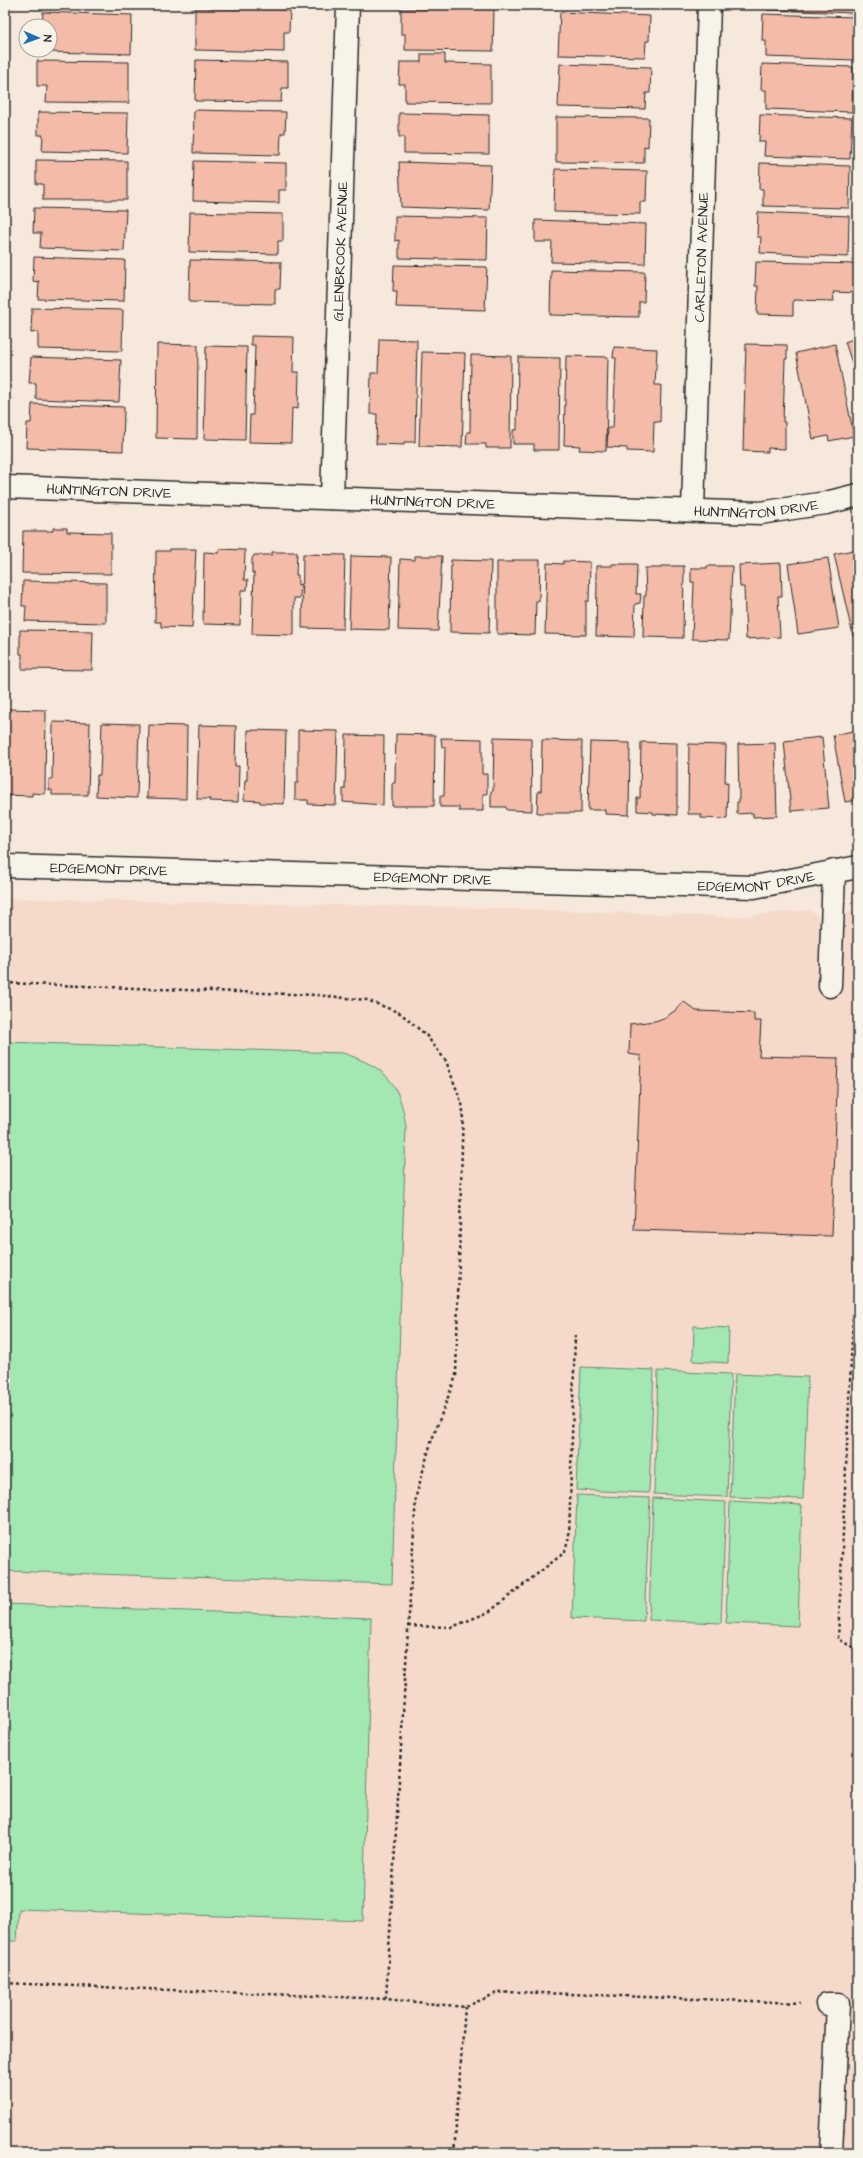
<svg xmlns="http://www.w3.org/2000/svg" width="863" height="2158" font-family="'Architects Daughter',sans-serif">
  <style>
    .built { fill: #f5dacc }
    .green { fill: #a3e7b3; stroke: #67896f }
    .building { fill: #f3bba8; stroke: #2b2b2b }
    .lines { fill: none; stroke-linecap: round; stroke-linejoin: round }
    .minor-casing { stroke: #2b2b2b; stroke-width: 25 }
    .path { stroke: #2b2b2b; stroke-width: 2.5; stroke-dasharray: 3 3; stroke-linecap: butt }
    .minor { stroke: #f7f3e8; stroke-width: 22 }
    .labels { text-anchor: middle; stroke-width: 3; stroke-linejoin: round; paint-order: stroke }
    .street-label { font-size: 14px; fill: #2b2b2b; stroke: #f7f3e8 }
  </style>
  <rect width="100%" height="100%" fill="#f6e8db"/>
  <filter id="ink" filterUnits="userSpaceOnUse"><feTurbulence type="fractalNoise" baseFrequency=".025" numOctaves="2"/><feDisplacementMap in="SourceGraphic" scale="8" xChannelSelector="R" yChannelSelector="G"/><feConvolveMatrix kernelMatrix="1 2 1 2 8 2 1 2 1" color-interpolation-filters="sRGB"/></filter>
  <g filter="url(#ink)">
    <polygon class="built" points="5,898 522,909 736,917 809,910 820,917 858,911 858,2153 5,2153"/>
    <g class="green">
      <path d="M5,1042L343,1053C386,1068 399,1080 406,1126L392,1584L7,1571L5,1569Z"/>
      <polygon points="694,1326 729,1328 728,1363 693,1361"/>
      <polygon points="581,1367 654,1370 649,1493 576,1490"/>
      <polygon points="658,1371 731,1374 727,1497 654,1494"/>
      <polygon points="735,1374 808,1377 803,1499 730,1497"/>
      <polygon points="577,1495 650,1498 644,1621 572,1618"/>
      <polygon points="653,1498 726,1502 721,1623 649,1620"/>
      <polygon points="730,1501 802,1505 798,1626 726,1623"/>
      <polygon points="5,1604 371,1618 363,1921 19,1909 17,1941 5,1941"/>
    </g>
    <g class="building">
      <polygon points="767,5 855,5 855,13 767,10"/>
      <polygon points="195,8 290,10 289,32 284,32 284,52 195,50"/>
      <polygon points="401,9 494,9 493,51 405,50 405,34 401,34"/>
      <polygon points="43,12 132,15 131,54 46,52 47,50 50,50 50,26 42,26"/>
      <polygon points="560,12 650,16 649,41 646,41 645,57 558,55"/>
      <polygon points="763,14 855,17 854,60 766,57 766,41 762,41"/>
      <polygon points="421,54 445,54 445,63 491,64 491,103 405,102 405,84 399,84 400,62 421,62"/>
      <polygon points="196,60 288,62 288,88 282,88 281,102 195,101"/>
      <polygon points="37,61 129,62 129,103 46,102 47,86 37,86"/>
      <polygon points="560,64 651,67 650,93 646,93 645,109 558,107"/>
      <polygon points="762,64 853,67 852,112 766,109 766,90 761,90"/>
      <polygon points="194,110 286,112 285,133 281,133 280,155 193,153"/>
      <polygon points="38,112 128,113 127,153 42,151 43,135 38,135"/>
      <polygon points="399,113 489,115 489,154 404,153 404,137 399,137"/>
      <polygon points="760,115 852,118 850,159 764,156 765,142 759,142"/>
      <polygon points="556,117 649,118 648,147 644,146 644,163 556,162"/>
      <polygon points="36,160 127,161 127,200 43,200 43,184 36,184"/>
      <polygon points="194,161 286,163 286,190 279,190 279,203 193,201"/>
      <polygon points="399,162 491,165 489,210 401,207"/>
      <polygon points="760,163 850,166 849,208 763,206 763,189 759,189"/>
      <polygon points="555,169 647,171 646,202 640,202 640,214 554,212"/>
      <polygon points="34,208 126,210 124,251 40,248 41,233 33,233"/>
      <polygon points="190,212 283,214 283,241 278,241 278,254 189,252"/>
      <polygon points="758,212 849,216 848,257 760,253 761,237 757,237"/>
      <polygon points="395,216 488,218 487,260 399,258 399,240 395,241"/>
      <polygon points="535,220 646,224 645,264 551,262 552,242 535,242"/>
      <polygon points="34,257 125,260 124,301 38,299 39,281 33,282"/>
      <polygon points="190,260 281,262 280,289 275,289 275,304 189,302"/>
      <polygon points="756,262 858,264 858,293 833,292 834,301 793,300 793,315 757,314 758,286 755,286"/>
      <polygon points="394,265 487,267 485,310 396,307 397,291 393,291"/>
      <polygon points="551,270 645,272 644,302 639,302 639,317 550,315"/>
      <polygon points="32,308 123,310 122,351 38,349 38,332 31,333"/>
      <polygon points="251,336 294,337 293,372 299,372 298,409 292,408 291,443 249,442 250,415 253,415 255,345 251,345"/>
      <polygon points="858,337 858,381 845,342"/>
      <polygon points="379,339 417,340 415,442 404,442 404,445 376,444 377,414 370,414 371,373 378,373"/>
      <polygon points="157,344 198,345 197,439 156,438"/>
      <polygon points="746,344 787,345 787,359 785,359 783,422 785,422 785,449 768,448 768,452 743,451"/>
      <polygon points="835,344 854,436 829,441 828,436 813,439 796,353"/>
      <polygon points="206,346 247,347 245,440 204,439"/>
      <polygon points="614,347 657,349 655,385 661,385 660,422 654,421 653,452 627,451 627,448 607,447 608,428 613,428 616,358 613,358"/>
      <polygon points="422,352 465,353 462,447 419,446"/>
      <polygon points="471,355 511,356 510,448 486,448 486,444 466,444 467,432 470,432"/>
      <polygon points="566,356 608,357 606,451 579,450 580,446 564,445"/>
      <polygon points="31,357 121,360 119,402 36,399 36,383 29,383"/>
      <polygon points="518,357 560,358 559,450 534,450 534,444 513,444 513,430 517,430"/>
      <polygon points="32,404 124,407 123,451 26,448 27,423 31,423"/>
      <polygon points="53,528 67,528 67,532 111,533 111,574 22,573 23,531 53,531"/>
      <polygon points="170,549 196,549 192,628 161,627 161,622 155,622 156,551 170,551"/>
      <polygon points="219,549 245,550 244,580 248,580 247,590 241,590 240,625 203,624 204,552 219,553"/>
      <polygon points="858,549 858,635 853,636 834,554"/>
      <polygon points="272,552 297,552 296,575 298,575 298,585 301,584 300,598 294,598 294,635 252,634 254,573 252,573 252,559 254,555 272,555"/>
      <polygon points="303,554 345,555 343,629 302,628"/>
      <polygon points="351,556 391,557 389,630 349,629"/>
      <polygon points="415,556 442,556 438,631 398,630 400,559 415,560"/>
      <polygon points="828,558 839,628 798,634 788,564"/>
      <polygon points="451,560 491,561 489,633 450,632"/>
      <polygon points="513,560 540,560 539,601 536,601 535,635 497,634 497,562 513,562"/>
      <polygon points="563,561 590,562 589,601 586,601 586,635 545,634 547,563 563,564"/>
      <polygon points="781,563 782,596 778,596 780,637 746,639 744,587 740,587 739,565"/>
      <polygon points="612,564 637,564 636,594 641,594 640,603 635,604 634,637 596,636 597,581 596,581 596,566 612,566"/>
      <polygon points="661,566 684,566 683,638 643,637 644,596 646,596 645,568 661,568"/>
      <polygon points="707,566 732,566 729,640 692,639 694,582 691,582 691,568 707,568"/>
      <polygon points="23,581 106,583 106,623 25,621 26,606 22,606"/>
      <polygon points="20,630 93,631 92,670 22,669 22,654 20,654"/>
      <polygon points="7,709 46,710 45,794 32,793 32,796 5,795"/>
      <polygon points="53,722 90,723 88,795 52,795 52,790 49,790 49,779 52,779"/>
      <polygon points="102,723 139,724 137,798 96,796 97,775 100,775"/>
      <polygon points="149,725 187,726 186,799 147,798"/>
      <polygon points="199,725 236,726 235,766 239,766 238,802 209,801 210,799 197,799"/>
      <polygon points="248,730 286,731 284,804 260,803 260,801 244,800 245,780 247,780"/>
      <polygon points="298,730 338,731 336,805 308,804 308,800 295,800 295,783 298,783"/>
      <polygon points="858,730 858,800 845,802 833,735"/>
      <polygon points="396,734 435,735 434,806 392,806 392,783 395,783"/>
      <polygon points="346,735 384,736 383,805 343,802 343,789 345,789"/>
      <polygon points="494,737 531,738 532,811 507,810 506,807 491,807 491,791 493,791"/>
      <polygon points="822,737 829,808 791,811 784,741"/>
      <polygon points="441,738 482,739 482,774 487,774 487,794 483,794 483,811 459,811 459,807 440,807 440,796 444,796 445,747 442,747"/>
      <polygon points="542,740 582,741 581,813 537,813 538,791 541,791"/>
      <polygon points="590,742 630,743 629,815 605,814 605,810 588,810"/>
      <polygon points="641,742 677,743 677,815 653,814 653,812 637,811 637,798 640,798"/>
      <polygon points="775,743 777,816 753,817 753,813 737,814 737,802 739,802 738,744"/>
      <polygon points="689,744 726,745 725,783 728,782 727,819 701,818 701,814 688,814"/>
      <polygon points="683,1001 696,1011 754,1013 754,1021 761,1021 759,1056 838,1058 832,1236 634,1230 641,1056 629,1054 630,1024 655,1021 664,1018 676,1010"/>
    </g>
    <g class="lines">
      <defs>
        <g id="minor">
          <path id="s1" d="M5,487L760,513L826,503L858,495"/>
          <path id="s2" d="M332,498L348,5"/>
          <path id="s3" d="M693,509L709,5"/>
          <path id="s4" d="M5,866L754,887L858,867"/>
          <polyline points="830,986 834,871"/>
          <polyline points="827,2004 838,2004 831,2153"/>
        </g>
      </defs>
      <use href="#minor" class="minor-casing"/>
      <g class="path">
        <polyline points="5,983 316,995 367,1000 400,1013 426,1035 446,1061 463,1107 456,1376 431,1442 416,1496 386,1999"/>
        <polyline points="858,1210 838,1639 858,1650"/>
        <polyline points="408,1626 452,1627 489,1612 565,1552 569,1537 575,1335"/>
        <polyline points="5,1983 386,1999 465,2007 497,1993 518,1992 800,2003"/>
        <polyline points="454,2153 465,2007"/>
      </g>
      <use href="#minor" class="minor"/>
    </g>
  </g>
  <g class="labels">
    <g class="street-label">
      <text dy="5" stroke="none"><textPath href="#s2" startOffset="247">GLENBROOK AVENUE</textPath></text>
      <text dy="5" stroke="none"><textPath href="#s3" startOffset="252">CARLETON AVENUE</textPath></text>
      <text dy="5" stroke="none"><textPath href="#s1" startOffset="104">HUNTINGTON DRIVE</textPath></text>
      <text dy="5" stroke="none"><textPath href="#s1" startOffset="428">HUNTINGTON DRIVE</textPath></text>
      <text dy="5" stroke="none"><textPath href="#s1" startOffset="752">HUNTINGTON DRIVE</textPath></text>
      <text dy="5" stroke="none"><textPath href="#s4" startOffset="104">EDGEMONT DRIVE</textPath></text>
      <text dy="5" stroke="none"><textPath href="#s4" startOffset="428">EDGEMONT DRIVE</textPath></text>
      <text dy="5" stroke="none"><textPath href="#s4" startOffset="752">EDGEMONT DRIVE</textPath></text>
    </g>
  </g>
  <rect width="863" height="2158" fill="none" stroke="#f7f3e8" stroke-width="20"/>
  <rect x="10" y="10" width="843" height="2138" fill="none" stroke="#2b2b2b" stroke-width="1.5" filter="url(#ink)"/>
  <g transform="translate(38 38) rotate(92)"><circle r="19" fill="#f7f3e8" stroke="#a5a39c"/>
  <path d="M0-3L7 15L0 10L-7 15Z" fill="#1f6fb2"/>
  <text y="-6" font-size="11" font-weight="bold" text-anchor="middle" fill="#2b2b2b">N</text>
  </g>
</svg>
